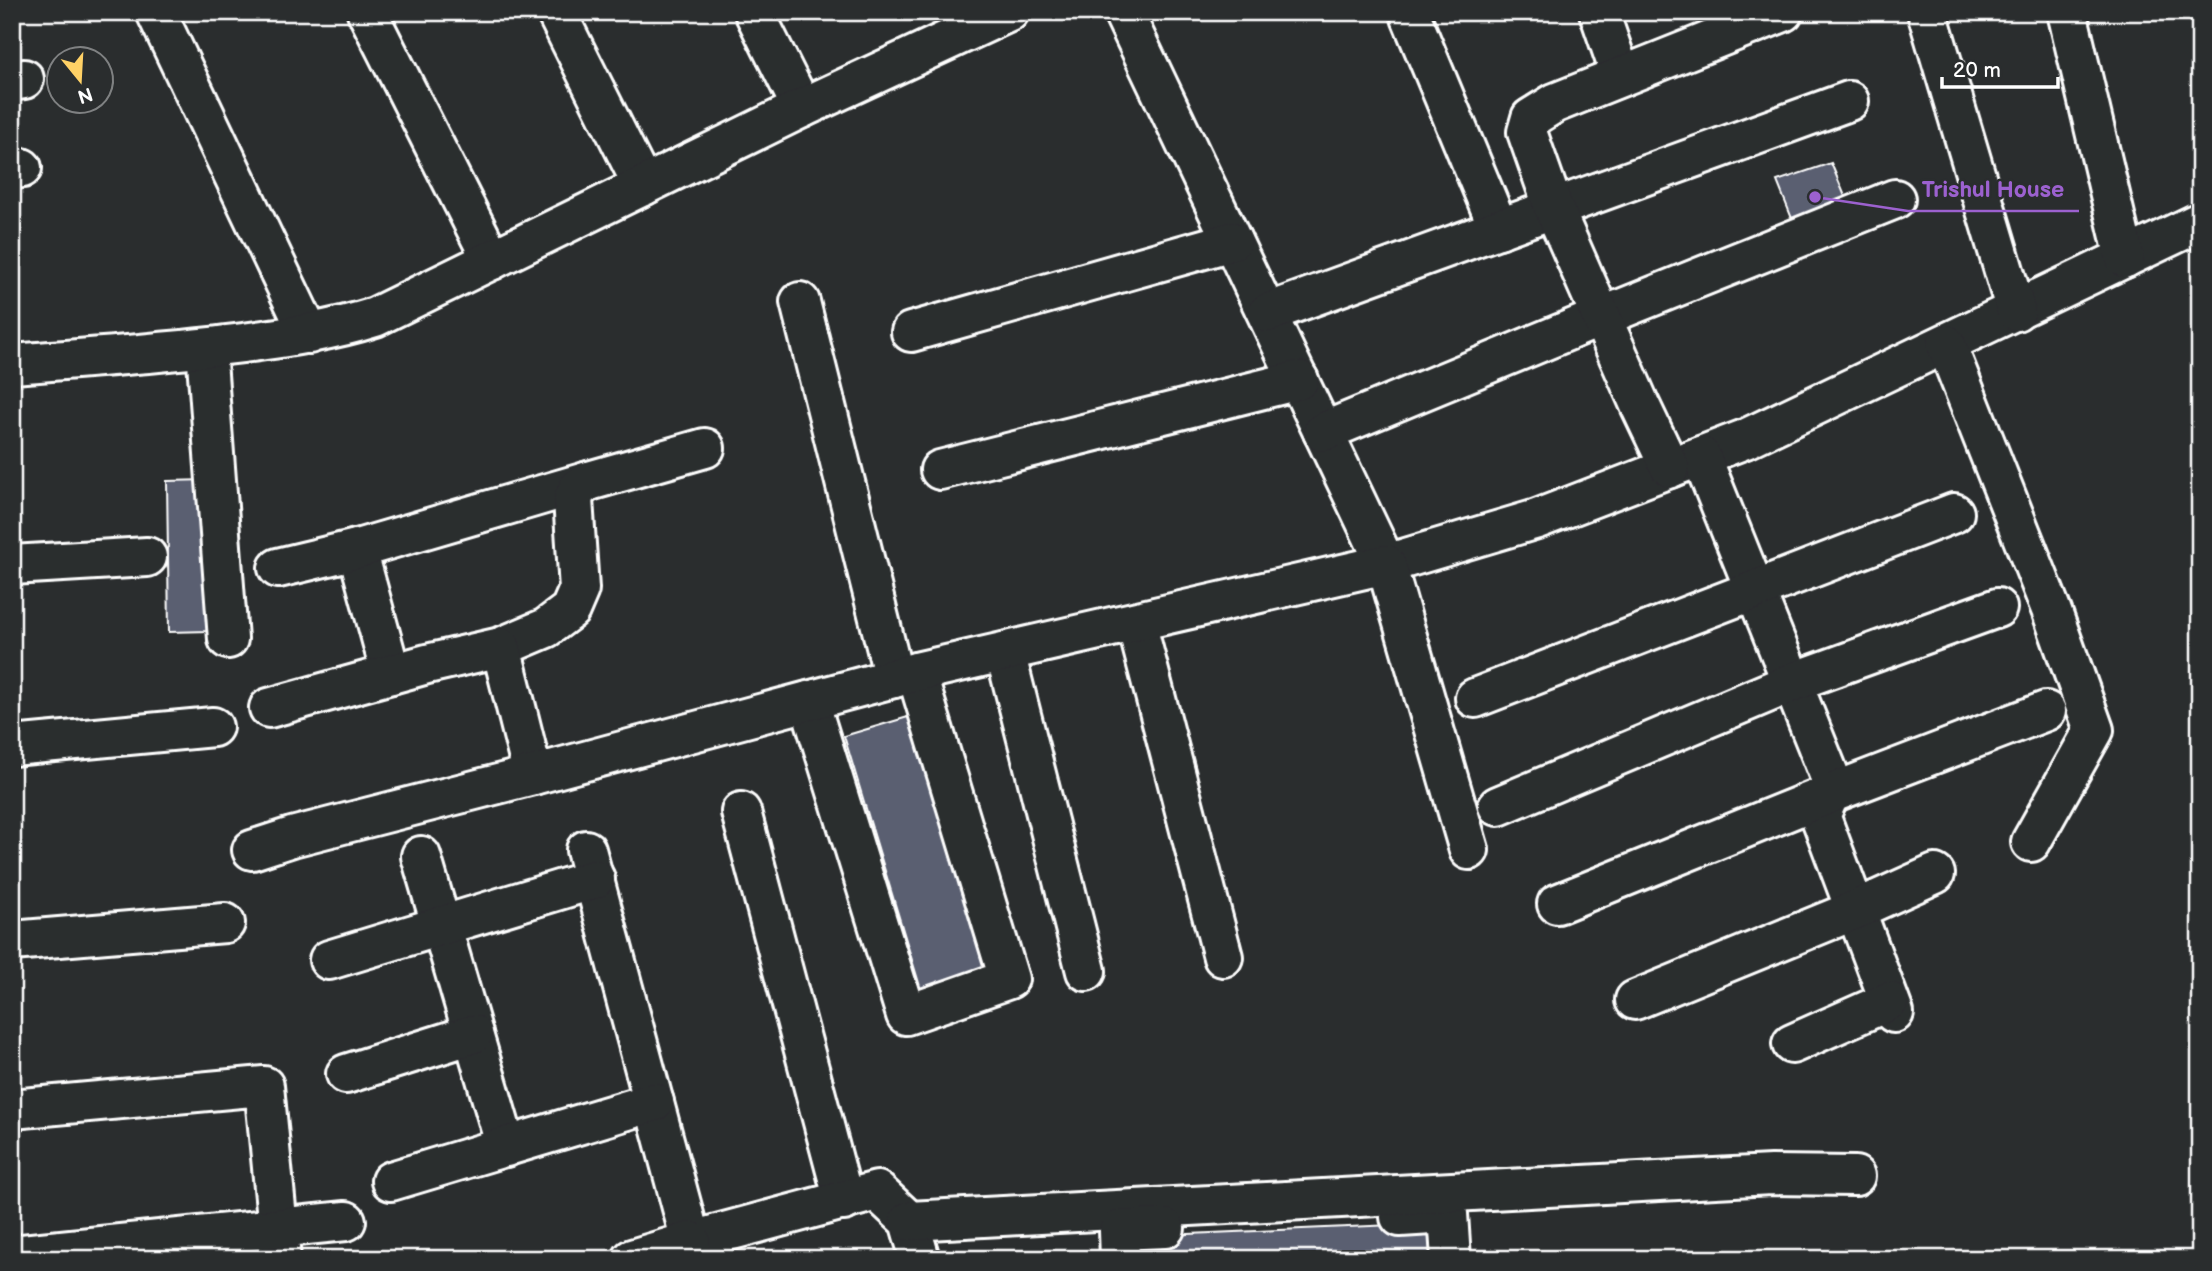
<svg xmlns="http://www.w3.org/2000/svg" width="2212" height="1271" font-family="'Balsamiq Sans',sans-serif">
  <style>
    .building { fill: #5a5f71; stroke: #fff; stroke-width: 2 }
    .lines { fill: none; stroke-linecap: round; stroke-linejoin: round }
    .minor-casing { stroke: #fff; stroke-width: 44 }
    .minor { stroke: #2a2d2e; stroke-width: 38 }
    .leader { fill: none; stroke: #9c61cf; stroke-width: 2.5 }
    .callout-dot { fill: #9c61cf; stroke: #2a2d2e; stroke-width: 2.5 }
    .callout-label { font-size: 23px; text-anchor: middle; font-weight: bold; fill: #9c61cf; stroke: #2a2d2e; stroke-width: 5; stroke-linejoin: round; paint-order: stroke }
  </style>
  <rect width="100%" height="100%" fill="#2a2d2e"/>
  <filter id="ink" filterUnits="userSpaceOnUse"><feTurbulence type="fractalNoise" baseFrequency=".0143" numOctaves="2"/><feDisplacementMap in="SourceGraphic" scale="14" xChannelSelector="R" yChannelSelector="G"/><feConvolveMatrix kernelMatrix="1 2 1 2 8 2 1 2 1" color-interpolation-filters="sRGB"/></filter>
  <g filter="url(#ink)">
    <g class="building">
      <polygon points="1831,163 1852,213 1797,231 1777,181"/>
      <polygon points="207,480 210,631 169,632 167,481"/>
      <polygon points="918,714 995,971 922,993 844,736"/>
      <polygon points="1439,1223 1441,1259 1167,1259 1166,1235"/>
    </g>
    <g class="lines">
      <defs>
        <g id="minor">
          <polyline points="156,12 309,334"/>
          <polyline points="367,12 492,260"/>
          <polyline points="556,12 643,186"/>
          <polyline points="754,12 802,108"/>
          <polyline points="1123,12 1386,564 1537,519 1745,439 2200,222"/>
          <polyline points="1599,12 1621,76"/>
          <polyline points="1927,12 2016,311"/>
          <polyline points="2067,12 2125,258"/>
          <polyline points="1411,17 1499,229"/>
          <polyline points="12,81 24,79"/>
          <polyline points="12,169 22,168"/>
          <polyline points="800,302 894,678"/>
          <polyline points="1267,313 1849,101"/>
          <polyline points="911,332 1232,241"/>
          <polyline points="1946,344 2052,612 2094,730 2031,842"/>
          <polyline points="206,348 228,639"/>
          <path d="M12,364C89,358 166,353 243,343C288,337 331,331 375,317L802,108L1009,12"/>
          <polyline points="1323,432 1601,317 1895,199"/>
          <path d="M1701,456L1832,782C1832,797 1823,803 1821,818L1894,1013"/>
          <polyline points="1670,468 1640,405 1554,209 1527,132 1531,118 1555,103 1783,12"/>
          <polyline points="940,470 1299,380"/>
          <polyline points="357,549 391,674"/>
          <polyline points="12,565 147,557"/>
          <polyline points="278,568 357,549 589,481"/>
          <polyline points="1136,622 1223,957"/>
          <polyline points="501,647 546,628 570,610 579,589 573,499 578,488 589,481 705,448"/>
          <polyline points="1005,652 1086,971"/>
          <polyline points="1475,698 1954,513"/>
          <polyline points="809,701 906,1015 1009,979 916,672"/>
          <polyline points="269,708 427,664 501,647 533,775"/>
          <polyline points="12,746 213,727"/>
          <polyline points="1498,806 1793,682 1997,608"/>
          <polyline points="741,812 844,1201"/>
          <polyline points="252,850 292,837 533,775 916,672 1386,564 1469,850"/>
          <polyline points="586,850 691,1241 877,1191 909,1221 920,1259"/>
          <polyline points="421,856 506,1147"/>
          <polyline points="1557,904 1832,793 2046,711"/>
          <polyline points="12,941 225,923"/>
          <polyline points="329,960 595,879"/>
          <polyline points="1635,1000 1855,910 1935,874"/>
          <polyline points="1792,1044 1889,1001"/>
          <polyline points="346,1074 473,1034"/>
          <polyline points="12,1109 264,1086 281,1259"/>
          <polyline points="391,1181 654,1102"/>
          <polyline points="1400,1217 1448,1214 1451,1259"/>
          <polyline points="909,1221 1771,1175 1855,1176"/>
          <polyline points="12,1255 346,1221"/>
          <polyline points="632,1259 691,1241"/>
          <polyline points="1120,1259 1119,1230 1165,1228"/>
        </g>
      </defs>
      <use href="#minor" class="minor-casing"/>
      <use href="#minor" class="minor"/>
    </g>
  </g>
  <path class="leader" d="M1815 197L1908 211H2079"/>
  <circle class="callout-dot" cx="1815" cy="197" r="7"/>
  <g class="callout-label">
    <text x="1993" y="197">Trishul House</text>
  </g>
  <rect width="2212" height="1271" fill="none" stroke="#2a2d2e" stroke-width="42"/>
  <rect x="21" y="21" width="2170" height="1229" fill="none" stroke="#fff" stroke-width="2.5" filter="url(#ink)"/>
  <g transform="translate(80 80) rotate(162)"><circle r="33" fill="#2a2d2e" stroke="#7f8182" stroke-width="2"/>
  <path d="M0-5L12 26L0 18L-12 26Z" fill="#ffd166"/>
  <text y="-10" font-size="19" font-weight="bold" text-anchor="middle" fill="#ffffff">N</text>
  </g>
  <path d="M1942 77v10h116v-10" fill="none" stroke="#ffffff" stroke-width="3.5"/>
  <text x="1953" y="77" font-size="21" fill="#ffffff" stroke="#2a2d2e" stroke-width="5" paint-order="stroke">20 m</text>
</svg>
